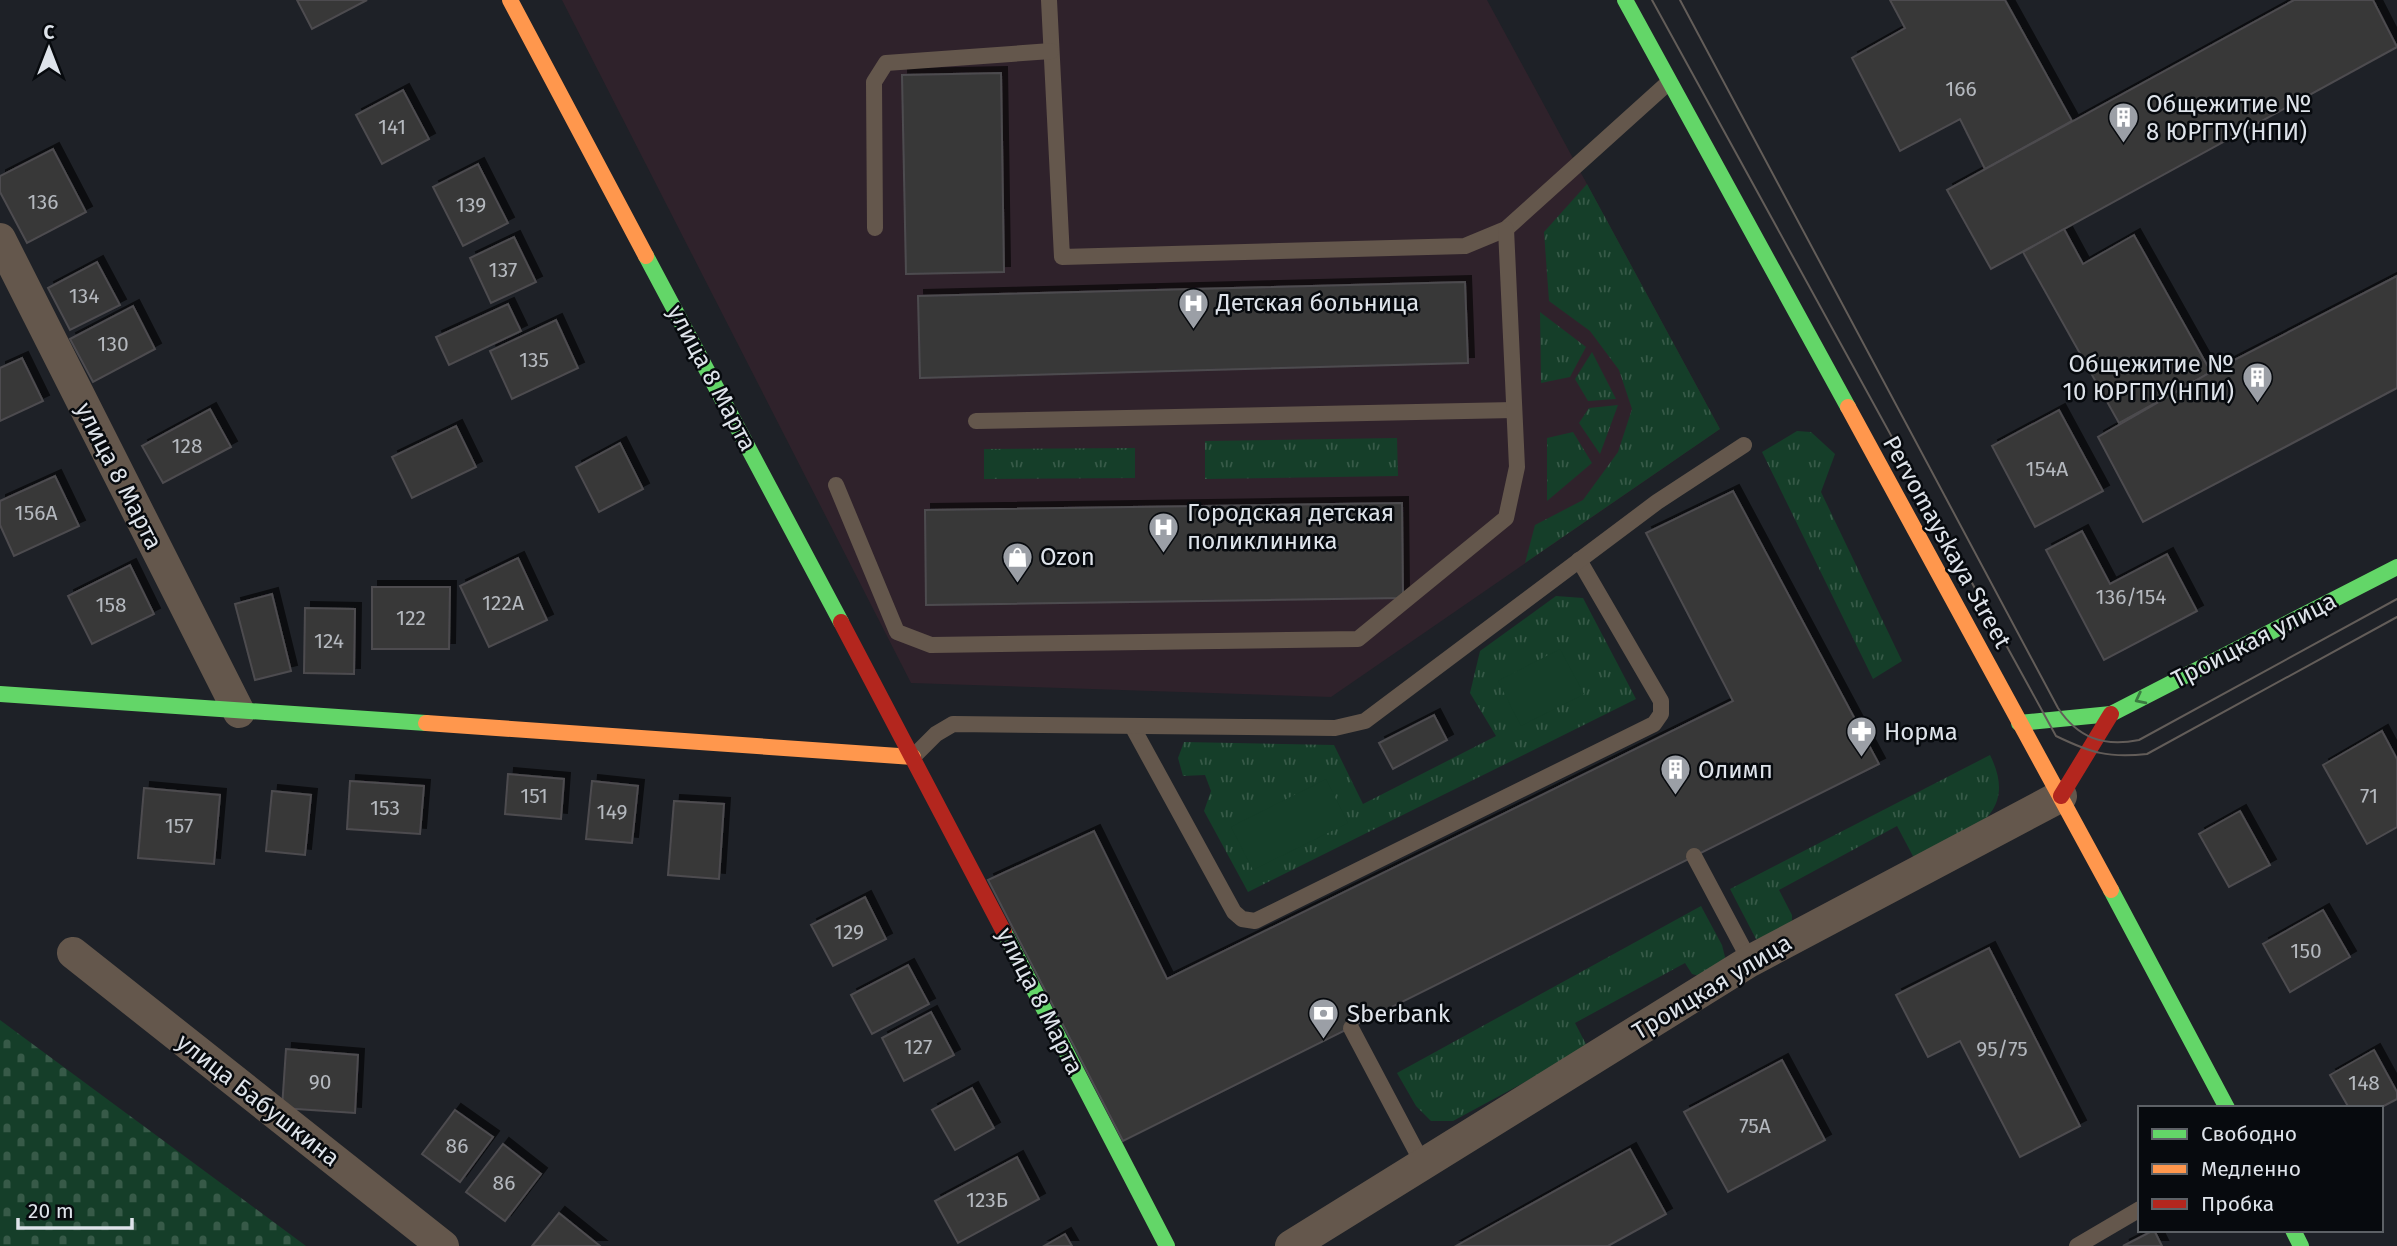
<svg xmlns="http://www.w3.org/2000/svg" width="2397" height="1246" font-family="'Fira Sans',sans-serif">
  <style>
    .medical { fill: #2f222b }
    .grass { fill: url(#grass-tufts) }
    .cemetery { fill: url(#cemetery-stones) }
    .green { fill: #153e29 }
    .building { fill: #383739; stroke: #4d4c4f; stroke-width: 2; filter: url(#shadow) }
    .lines { fill: none; stroke-linecap: round; stroke-linejoin: round }
    .lane { stroke: #64574c; stroke-width: 16 }
    .street { stroke: #64574c; stroke-width: 32 }
    .fast { stroke: #63d668; stroke-width: 16 }
    .slow { stroke: #ff974d; stroke-width: 16 }
    .jam { stroke: #b3261e; stroke-width: 16 }
    .tram { stroke: #635d59; stroke-width: 2 }
    .oneway { stroke: #3a7a40 }
    .labels { text-anchor: middle; stroke-width: 5; stroke-linejoin: round; paint-order: stroke }
    .number-label { font-size: 21px; fill: #b4b8be }
    .poi-label { font-size: 24px; fill: #dee3ea; stroke: #070a0e; text-anchor: start }
    .street-label { font-size: 24px; fill: #dee3ea; stroke: #070a0e }
  </style>
  <defs>
    <pattern id="grass-tufts" width="24" height="20" patternUnits="userSpaceOnUse" patternTransform="scale(1.75)"><rect width="24" height="20" fill="#153e29"/><path d="M3 7l-1-3M5 7V3M7 7l1-3M15 17l-1-3M17 17v-4M19 17l1-3" fill="none" stroke="#375a48"/></pattern>
    <pattern id="cemetery-stones" width="16" height="16" patternUnits="userSpaceOnUse" patternTransform="scale(1.75)"><rect width="16" height="16" fill="#153e29"/><path d="M2 7V4a2 2 0 0 1 4 0v3zM10 15v-3a2 2 0 0 1 4 0v3z" fill="#375a48"/></pattern>
    <filter id="shadow"><feDropShadow dx="6" dy="-6" stdDeviation="0" flood-color="#0009"/></filter>
  </defs>
  <rect width="100%" height="100%" fill="#1e2127"/>
  <polygon class="medical" points="562,0 1487,0 1720,429 1331,697 911,683"/>
  <g class="grass">
    <polygon points="1587,184 1720,429 1525,563 1535,525 1583,500 1618,452 1632,409 1619,370 1590,331 1549,301 1544,232"/>
    <polygon points="1540,312 1586,347 1570,377 1541,383"/>
    <polygon points="1592,352 1616,399 1588,401 1575,379"/>
    <polygon points="1618,405 1600,454 1579,423 1589,408"/>
    <polygon points="1797,431 1811,432 1835,454 1821,492 1902,661 1873,679 1762,452"/>
    <polygon points="1573,432 1592,463 1547,501 1547,438"/>
    <polygon points="1397,438 1398,476 1205,479 1205,441"/>
    <polygon points="1135,448 1135,478 984,479 984,449"/>
    <polygon points="1556,596 1583,598 1636,699 1248,892 1204,811 1211,791 1205,775 1183,776 1178,758 1184,742 1334,745 1363,804 1496,736 1470,693 1480,651"/>
    <path d="M1990,755C2022,819 1962,835 1915,860L1897,826L1779,890L1792,915V927L1773,938L1756,939L1730,889Z"/>
    <polygon points="1701,906 1722,945 1726,961 1703,977 1692,974 1685,963 1575,1023 1588,1048 1453,1121 1431,1121 1416,1106 1397,1073"/>
  </g>
  <polygon class="cemetery" points="0,1020 306,1246 0,1246"/>
  <g class="green">
    <polygon points="1560,649 1584,694 1521,726 1498,681"/>
    <polygon points="1326,779 1348,823 1253,870 1231,827"/>
  </g>
  <g class="building">
    <polygon points="297,0 367,0 312,29"/>
    <polygon points="1890,0 2005,0 2072,121 1985,169 1960,119 1900,151 1852,58 1905,28"/>
    <polygon points="2294,0 2373,0 2397,47 1991,269 1947,190"/>
    <polygon points="1001,73 1004,272 906,274 902,75"/>
    <polygon points="403,90 429,139 382,164 356,115"/>
    <polygon points="53,149 86,212 27,243 0,192 0,176"/>
    <polygon points="478,164 508,223 463,246 433,187"/>
    <polygon points="2064,229 2083,264 2134,235 2211,372 2119,423 2023,252"/>
    <polygon points="514,237 536,282 491,303 470,258"/>
    <polygon points="97,262 120,305 70,330 48,288"/>
    <polygon points="2397,276 2397,388 2143,522 2098,437 2211,372"/>
    <polygon points="1465,282 1468,363 920,378 918,296"/>
    <polygon points="508,304 521,331 449,365 436,337"/>
    <polygon points="133,306 155,349 93,382 70,339"/>
    <polygon points="556,320 578,368 512,399 490,351"/>
    <polygon points="22,358 43,401 0,421 0,368"/>
    <polygon points="210,409 231,447 163,483 142,446"/>
    <polygon points="2059,410 2103,491 2035,527 1992,446"/>
    <polygon points="456,426 476,467 412,498 392,457"/>
    <polygon points="620,443 643,489 599,512 576,467"/>
    <polygon points="55,476 79,526 14,556 0,525 0,501"/>
    <polygon points="1733,491 1879,764 1123,1141 988,880 1094,831 1167,979 1733,701 1646,533"/>
    <polygon points="1402,503 1403,598 926,605 925,510"/>
    <polygon points="2082,531 2110,584 2167,554 2197,611 2104,660 2046,550"/>
    <polygon points="518,558 547,620 489,647 460,586"/>
    <polygon points="130,565 154,614 92,644 68,596"/>
    <polygon points="372,587 450,587 449,649 372,649"/>
    <polygon points="272,594 291,671 255,680 235,604"/>
    <polygon points="305,608 355,609 354,674 304,673"/>
    <polygon points="1434,715 1447,740 1393,769 1379,743"/>
    <polygon points="2382,731 2397,759 2397,827 2367,844 2323,765"/>
    <polygon points="508,774 564,779 561,819 505,814"/>
    <polygon points="350,781 424,786 420,834 347,829"/>
    <polygon points="592,781 638,786 632,843 586,839"/>
    <polygon points="144,788 220,795 214,864 138,858"/>
    <polygon points="272,791 311,795 305,855 266,851"/>
    <polygon points="674,801 724,804 719,879 668,875"/>
    <polygon points="2240,811 2270,865 2229,887 2199,834"/>
    <polygon points="865,897 886,939 833,966 811,925"/>
    <polygon points="2323,910 2350,957 2290,992 2263,944"/>
    <polygon points="1989,948 2080,1126 2020,1157 1960,1041 1928,1057 1896,995"/>
    <polygon points="908,965 929,1004 872,1034 851,995"/>
    <polygon points="931,1012 954,1055 904,1081 882,1038"/>
    <polygon points="286,1049 358,1055 355,1113 282,1108"/>
    <polygon points="2374,1050 2397,1092 2397,1099 2380,1108 2349,1108 2330,1075"/>
    <polygon points="1782,1060 1825,1140 1728,1192 1684,1112"/>
    <polygon points="972,1088 994,1128 955,1150 932,1110"/>
    <polygon points="455,1110 493,1137 460,1182 422,1154"/>
    <polygon points="503,1144 541,1174 505,1221 466,1192"/>
    <polygon points="1630,1149 1666,1214 1608,1246 1456,1246"/>
    <polygon points="1017,1157 1039,1199 958,1243 935,1201"/>
    <polygon points="559,1213 600,1246 532,1246"/>
    <polygon points="2154,1230 2162,1246 2123,1246"/>
    <polygon points="1065,1234 1072,1246 1044,1246"/>
  </g>
  <g class="lines">
    <g class="lane">
      <polyline points="1049,0 1062,257 1465,246 1506,229 1669,82"/>
      <polyline points="875,228 874,82 886,63 1051,51"/>
      <polyline points="976,421 1514,410"/>
      <polyline points="836,485 897,632 931,645 1358,639 1506,518 1517,467 1506,229"/>
      <polyline points="1132,726 1234,912 1242,919 1255,921 1654,724 1661,714 1661,701 1579,560"/>
      <polyline points="913,757 936,734 953,724 1335,728 1365,721 1657,502 1744,445"/>
      <polyline points="1694,856 1750,961"/>
      <polyline points="1351,1028 1423,1164"/>
      <polyline points="2077,1246 2140,1209"/>
    </g>
    <g class="street">
      <polyline points="0,239 239,712"/>
      <polyline points="73,953 443,1246"/>
      <polyline points="1291,1246 1750,961 2061,796"/>
    </g>
    <g class="fast">
      <polyline points="1625,0 1848,407"/>
      <polyline points="646,256 841,622"/>
      <polyline points="0,694 426,723"/>
      <polyline points="2019,723 2111,714 2397,567"/>
      <polyline points="2111,890 2227,1108"/>
      <polyline points="1004,932 1167,1246"/>
      <polyline points="2293,1230 2301,1246"/>
    </g>
    <g class="slow">
      <polyline points="510,0 646,256"/>
      <polyline points="1848,407 2111,890"/>
      <polyline points="426,723 913,757"/>
    </g>
    <g class="jam">
      <polyline points="841,622 1004,932"/>
      <polyline points="2061,796 2111,714"/>
    </g>
    <g class="tram">
      <path d="M1652,0L2056,736C2091,753 2108,758 2147,754L2397,617"/>
      <path d="M1680,0L2058,708C2078,738 2103,747 2139,740L2397,599"/>
    </g>
  </g>
  <defs><path id="oneway-chevron" d="M-2-3.5L2.5 0L-2 3.5" fill="none" stroke-width="1.6" stroke-linecap="round" stroke-linejoin="round" transform="scale(1.75)"/></defs>
  <use class="oneway" href="#oneway-chevron" transform="translate(2140 699) rotate(153)"/>
  <defs>
    <symbol id="building-pin" viewBox="-11 -11 22 30"><path d="M0 17L-7.5 6A9.5 9.5 0 1 1 7.5 6Z" fill="#9b9fa6" stroke="#070a0e"/><path d="M-4-6H4V6H1V3H-1V6H-4ZM-2.5-4.3h1.7v1.8h-1.7ZM.8-4.3h1.7v1.8H.8ZM-2.5-1h1.7V.8h-1.7ZM.8-1h1.7V.8H.8Z" fill="#fff"/></symbol>
    <symbol id="hospital-pin" viewBox="-11 -11 22 30"><path d="M0 17L-7.5 6A9.5 9.5 0 1 1 7.5 6Z" fill="#9b9fa6" stroke="#070a0e"/><path d="M-5-5h3v3.5h4V-5h3V5h-3V1.5h-4V5h-3Z" fill="#fff"/></symbol>
    <symbol id="shop-pin" viewBox="-11 -11 22 30"><path d="M0 17L-7.5 6A9.5 9.5 0 1 1 7.5 6Z" fill="#9b9fa6" stroke="#070a0e"/><path d="M-5-2.5h2.3a2.7 3.5 0 0 1 5.4 0H5L5.5 6h-11ZM-1.5-2.5h3a1.5 2.3 0 0 0-3 0Z" fill="#fff"/></symbol>
    <symbol id="pharmacy-pin" viewBox="-11 -11 22 30"><path d="M0 17L-7.5 6A9.5 9.5 0 1 1 7.5 6Z" fill="#9b9fa6" stroke="#070a0e"/><path d="M-2-6h4v4h4v4h-4v4h-4v-4h-4v-4h4Z" fill="#fff"/></symbol>
    <symbol id="bank-pin" viewBox="-11 -11 22 30"><path d="M0 17L-7.5 6A9.5 9.5 0 1 1 7.5 6Z" fill="#9b9fa6" stroke="#070a0e"/><path d="M-6-4H6V4H-6ZM0-2.3a2.3 2.3 0 1 0 0 4.6a2.3 2.3 0 1 0 0-4.6Z" fill="#fff"/></symbol>
  </defs>
  <g fill-rule="evenodd">
    <use href="#building-pin" x="2106" y="100" width="35" height="47"/>
    <use href="#hospital-pin" x="1176" y="286" width="35" height="47"/>
    <use href="#building-pin" x="2240" y="360" width="35" height="47"/>
    <use href="#hospital-pin" x="1146" y="510" width="35" height="47"/>
    <use href="#shop-pin" x="1000" y="540" width="35" height="47"/>
    <use href="#pharmacy-pin" x="1844" y="714" width="35" height="47"/>
    <use href="#building-pin" x="1658" y="752" width="35" height="47"/>
    <use href="#bank-pin" x="1306" y="996" width="35" height="47"/>
  </g>
  <g class="labels">
    <g class="number-label">
      <text x="1961" y="96">166</text>
      <text x="392" y="134">141</text>
      <text x="43" y="209">136</text>
      <text x="471" y="212">139</text>
      <text x="503" y="277">137</text>
      <text x="84" y="303">134</text>
      <text x="113" y="351">130</text>
      <text x="534" y="367">135</text>
      <text x="187" y="453">128</text>
      <text x="2047" y="476">154А</text>
      <text x="36" y="520">156А</text>
      <text x="2131" y="604">136/154</text>
      <text x="503" y="610">122А</text>
      <text x="111" y="612">158</text>
      <text x="411" y="625">122</text>
      <text x="329" y="648">124</text>
      <text x="534" y="803">151</text>
      <text x="2369" y="803">71</text>
      <text x="385" y="815">153</text>
      <text x="612" y="819">149</text>
      <text x="179" y="833">157</text>
      <text x="849" y="939">129</text>
      <text x="2306" y="958">150</text>
      <text x="918" y="1054">127</text>
      <text x="2002" y="1056">95/75</text>
      <text x="320" y="1089">90</text>
      <text x="2364" y="1090">148</text>
      <text x="1755" y="1133">75А</text>
      <text x="457" y="1153">86</text>
      <text x="504" y="1190">86</text>
      <text x="987" y="1207">123Б</text>
    </g>
    <g class="poi-label">
      <text x="2146" y="112">Общежитие №<tspan x="2146" dy="28">8 ЮРГПУ(НПИ)</tspan></text>
      <text x="1216" y="311">Детская больница</text>
      <text x="2234" y="372" text-anchor="end">Общежитие №<tspan x="2234" dy="28">10 ЮРГПУ(НПИ)</tspan></text>
      <text x="1187" y="521">Городская детская<tspan x="1187" dy="28">поликлиника</tspan></text>
      <text x="1040" y="565">Ozon</text>
      <text x="1884" y="740">Норма</text>
      <text x="1698" y="778">Олимп</text>
      <text x="1347" y="1022">Sberbank</text>
    </g>
    <g class="street-label">
      <text transform="translate(712 378) rotate(62)" y="8">улица 8 Марта</text>
      <text transform="translate(119 476) rotate(63)" y="8">улица 8 Марта</text>
      <text transform="translate(1947 542) rotate(61)" y="8">Pervomayskaya Street</text>
      <text transform="translate(2254 640) rotate(-27)" y="8">Троицкая улица</text>
      <text transform="translate(1712 987) rotate(-31)" y="8">Троицкая улица</text>
      <text transform="translate(1040 1001) rotate(63)" y="8">улица 8 Марта</text>
      <text transform="translate(258 1100) rotate(38)" y="8">улица Бабушкина</text>
    </g>
  </g>
  <rect x="2138" y="1106" width="245" height="126" fill="#070a0e" stroke="#5d6166" stroke-width="2"/>
  <rect x="2152" y="1129" width="35" height="10" fill="#63d668" stroke="#5d6166" stroke-width="2"/>
  <text x="2201" y="1141" font-size="21" fill="#dee3ea">Свободно</text>
  <rect x="2152" y="1164" width="35" height="10" fill="#ff974d" stroke="#5d6166" stroke-width="2"/>
  <text x="2201" y="1176" font-size="21" fill="#dee3ea">Медленно</text>
  <rect x="2152" y="1199" width="35" height="10" fill="#b3261e" stroke="#5d6166" stroke-width="2"/>
  <text x="2201" y="1211" font-size="21" fill="#dee3ea">Пробка</text>
  <g transform="translate(49 49)" stroke="#070a0e" stroke-width="5" paint-order="stroke">
  <path d="M0-5L12 26L0 18L-12 26Z" fill="#dee3ea"/>
  <text y="-10" font-size="19" font-weight="bold" text-anchor="middle" fill="#dee3ea">С</text>
  </g>
  <path d="M18 1218v10h114v-10" fill="none" stroke="#dee3ea" stroke-width="3.5"/>
  <text x="28" y="1218" font-size="21" fill="#dee3ea" stroke="#070a0e" stroke-width="5" paint-order="stroke">20 m</text>
</svg>
